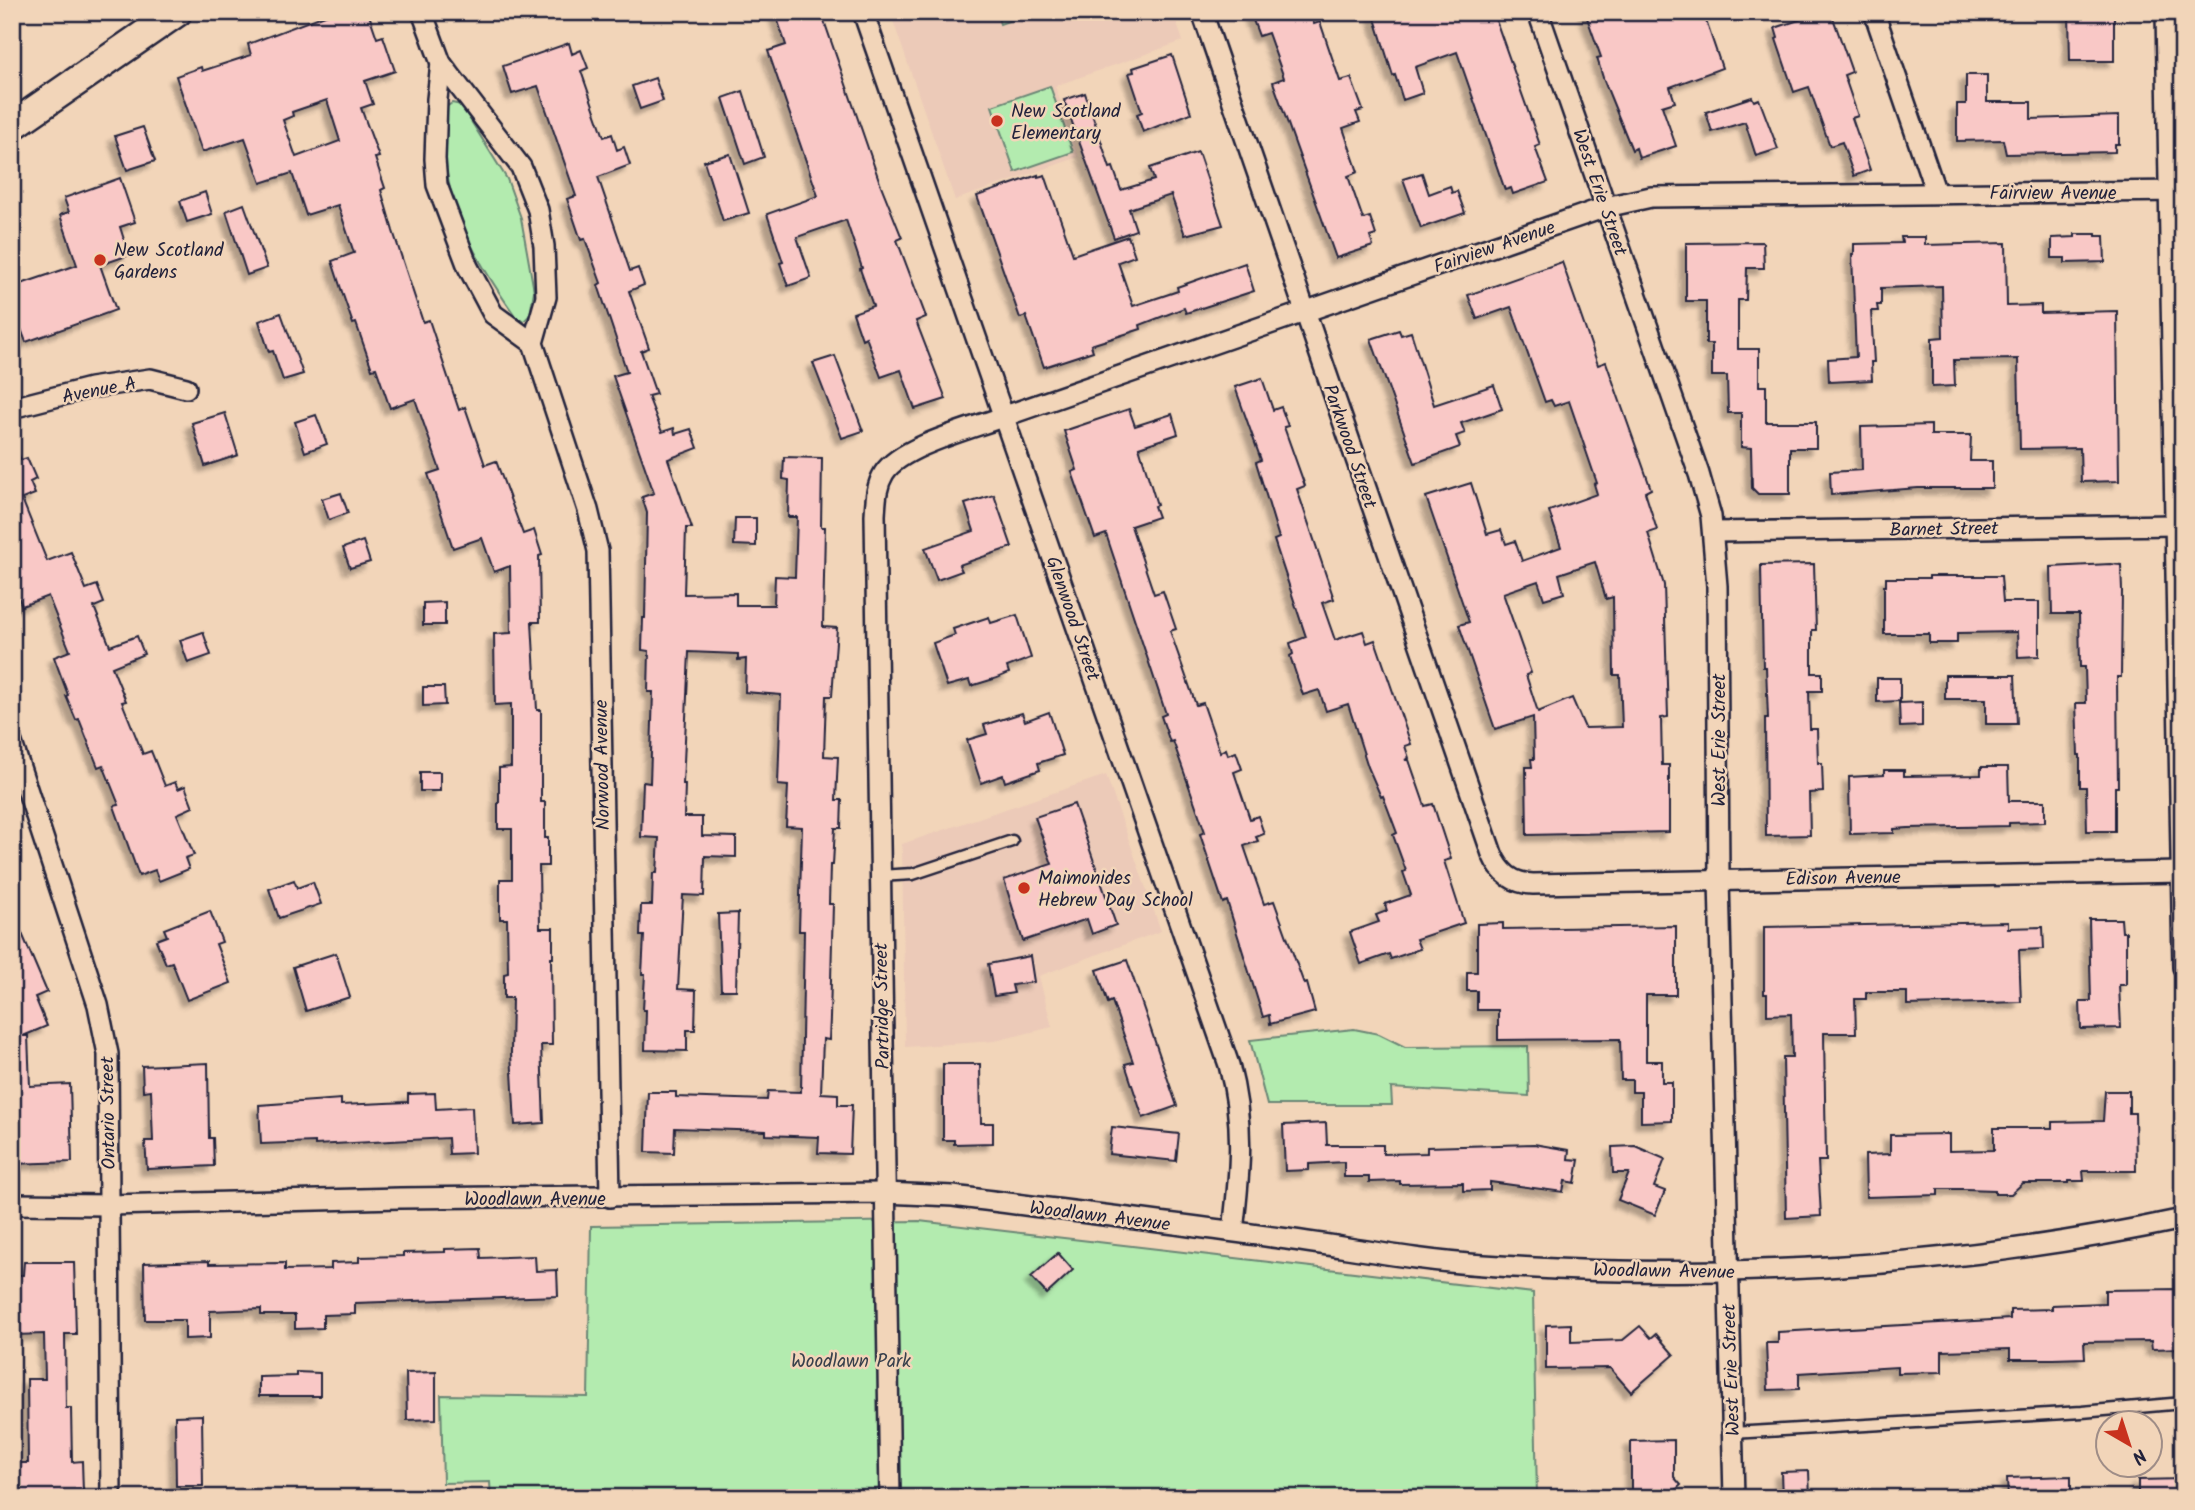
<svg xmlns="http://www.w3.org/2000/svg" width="2195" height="1510" font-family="Kalam,sans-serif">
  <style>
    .built { fill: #eccab8 }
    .green { fill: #b3ebaf; stroke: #6a8675; stroke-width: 2 }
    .building { fill: #f9c8c6; stroke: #22223b; stroke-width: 2; fill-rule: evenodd; filter: url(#shadow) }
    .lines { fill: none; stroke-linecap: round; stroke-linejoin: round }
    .lane-casing { stroke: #22223b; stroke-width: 15 }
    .street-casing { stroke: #22223b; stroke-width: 24 }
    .secondary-casing { stroke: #22223b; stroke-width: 33 }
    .lane { stroke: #f2d5b9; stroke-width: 10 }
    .street { stroke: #f2d5b9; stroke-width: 19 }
    .secondary { stroke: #f2d5b9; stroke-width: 28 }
    .poi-dot { fill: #c8321e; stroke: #f2d5b9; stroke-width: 2.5 }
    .labels { text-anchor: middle; stroke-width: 5; stroke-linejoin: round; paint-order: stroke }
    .poi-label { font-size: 19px; fill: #22223b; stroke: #f2d5b9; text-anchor: start }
    .street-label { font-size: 19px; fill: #22223b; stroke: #f2d5b9 }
    .park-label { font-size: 19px; fill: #38404c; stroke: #f2d5b9 }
  </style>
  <defs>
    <filter id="shadow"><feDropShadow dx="-6" dy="6" stdDeviation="2" flood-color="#0004"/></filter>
  </defs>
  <rect width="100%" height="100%" fill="#f2d5b9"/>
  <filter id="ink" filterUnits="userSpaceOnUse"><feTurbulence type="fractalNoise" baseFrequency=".0143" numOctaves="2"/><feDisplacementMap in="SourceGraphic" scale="14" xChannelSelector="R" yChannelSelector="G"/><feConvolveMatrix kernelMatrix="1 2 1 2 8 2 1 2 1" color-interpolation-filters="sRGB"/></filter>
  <g filter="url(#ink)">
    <g class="built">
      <polygon points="890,12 1173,12 1183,41 1055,86 1079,157 955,200"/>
      <polygon points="1106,775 1161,931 1039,976 1052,1027 995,1041 905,1047 902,844"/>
    </g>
    <g class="green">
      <polygon points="996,12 1034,12 1000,24"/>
      <polygon points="1050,86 1073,152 1015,172 992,106"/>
      <path d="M452,103L461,105L507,179L521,218L534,291L530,315L524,321L518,320C487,276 456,228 447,174C443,152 444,130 445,108Z"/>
      <polygon points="1354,1029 1379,1034 1405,1047 1528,1046 1529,1096 1391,1088 1392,1105 1267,1105 1250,1040"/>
      <polygon points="919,1221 1533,1293 1537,1498 491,1498 490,1482 443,1483 441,1395 588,1397 591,1226"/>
    </g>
    <g class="building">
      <path d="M333,12H368L377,38L383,36L395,71L365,81L373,104L361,108L379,157L375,158L385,188L381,190L393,231L423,322L429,320L459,410L465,407L485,465L496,461L523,534L534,530L542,555L539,556L540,622H532L537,710H541V802H545V838H548V866H539L540,928H553V958H551L552,1045H541L544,1123L515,1125L511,1053L512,998H504V974L508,973L507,919H500V879H512V829H498V803H499V768L511,767V704L495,705L494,634L511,633L510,566L494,572L482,538L453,548L428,474L440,470L415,399L390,408L376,368L372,369L356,323L353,324L343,295L332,261L354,253L338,205L306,215L292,173L261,183L245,138L202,152L176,76L201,67L202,71L251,55L248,44ZM327,100L340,141L296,157L283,120L293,116L292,112Z"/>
      <polygon points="775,12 821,12 880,183 902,238 897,240 926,317 916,321 946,399 915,409 901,370 881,377 866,337 862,339 853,313 873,306 860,269 862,268 846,220 797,237 811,278 788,286 780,263 783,262 767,214 818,196 768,51 786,45"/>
      <polygon points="1250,12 1310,12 1314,24 1320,22 1340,81 1351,78 1363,110 1356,112 1360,122 1343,128 1358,172 1348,176 1363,219 1370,217 1376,235 1370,237 1373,246 1336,258 1273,82 1284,78 1268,33 1259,36"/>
      <polygon points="1373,12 1493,12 1540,145 1535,147 1548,182 1513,194 1511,188 1505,190 1457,52 1415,67 1423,93 1403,100 1395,75 1393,76"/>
      <polygon points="1585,12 1671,12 1673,18 1690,12 1703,12 1722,68 1670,87 1675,102 1662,106 1676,146 1639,158 1636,148 1632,150 1604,81 1597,58 1601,57"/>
      <polygon points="1823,12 1831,12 1852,72 1844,75 1858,116 1852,118 1870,170 1854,176 1842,142 1830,146 1809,87 1794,92 1776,39 1778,38 1775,28"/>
      <polygon points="2069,12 2114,12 2114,61 2070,61"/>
      <polygon points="569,43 572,54 581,50 588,68 581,71 604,137 612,134 617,150 624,147 630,165 598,177 630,271 638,268 644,285 629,291 649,348 641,351 656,394 648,396 662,432 674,428 675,434 691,429 698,448 668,459 692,528 686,528 684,594 736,593 736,605 774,605 775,576 795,577 797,517 788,517 789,480 783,479 784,457 822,458 821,527 825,527 823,627 837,628 832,696 826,696 824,756 838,757 836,800 842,800 841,828 835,828 833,865 830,865 829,904 833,904 830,1018 829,1040 823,1039 821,1093 838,1094 838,1105 852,1105 850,1154 818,1153 819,1137 766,1135 766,1131 675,1128 674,1153 646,1152 648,1092 676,1092 676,1097 767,1100 768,1091 801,1092 804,931 799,931 802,827 786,826 788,786 778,785 781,695 745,692 746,659 738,660 738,654 689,652 683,784 685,784 684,817 702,817 702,836 736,837 736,857 705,856 704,896 683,895 678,989 696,990 695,1030 687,1030 687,1051 645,1050 646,1010 643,1010 645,974 642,974 644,936 640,936 641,905 652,905 653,873 657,873 659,838 641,837 643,782 650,783 653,692 648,692 649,651 642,650 643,618 645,618 647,513 642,497 654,493 613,376 627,372 598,285 601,283 585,239 581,240 567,199 576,196 538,86 512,94 503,66"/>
      <polygon points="1172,55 1191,113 1143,132 1137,114 1142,112 1129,73 1134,72 1133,68"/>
      <polygon points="1966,75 1987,75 1987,102 2031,102 2031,119 2119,116 2119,144 2115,144 2115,152 2006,154 2003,140 1957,141 1957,104 1966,104"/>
      <polygon points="655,78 663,101 640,109 632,86"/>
      <polygon points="743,91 764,157 745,164 723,98"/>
      <polygon points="1085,93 1110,168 1113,167 1121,190 1154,180 1150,168 1198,152 1223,225 1185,235 1171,195 1129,209 1136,230 1114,238 1064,100"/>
      <polygon points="1752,97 1754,101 1759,99 1778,149 1756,156 1745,122 1712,132 1706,112"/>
      <polygon points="143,127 155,161 127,170 115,136"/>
      <polygon points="730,154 749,213 723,221 704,161"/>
      <polygon points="1422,173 1429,194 1450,186 1452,193 1457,191 1465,213 1421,228 1403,179"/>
      <polygon points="1038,175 1038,177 1045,175 1073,255 1128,236 1135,256 1118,262 1133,306 1178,291 1177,287 1245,263 1254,291 1186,313 1184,308 1140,325 1141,329 1091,345 1093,351 1044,367 1026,316 1020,318 977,196"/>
      <polygon points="120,178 135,222 120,227 129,255 100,265 116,310 26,342 18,321 12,323 12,287 77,265 60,215 69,212 64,198"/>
      <polygon points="205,192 212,214 187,222 180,201"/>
      <polygon points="244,204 267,268 247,275 226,211"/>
      <polygon points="2075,234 2096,234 2096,236 2104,236 2105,262 2065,263 2065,258 2052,258 2052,238 2075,237"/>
      <polygon points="1901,237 1925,237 1925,245 2006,243 2007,306 2041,305 2041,313 2117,311 2119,481 2081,482 2080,448 2020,449 2018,359 1954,360 1955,386 1932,387 1932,338 1943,337 1942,286 1881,288 1881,305 1877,305 1878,311 1871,311 1874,362 1871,362 1872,380 1829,382 1828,359 1856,357 1852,254 1854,254 1854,244 1902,243"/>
      <polygon points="1763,242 1764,268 1747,268 1746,300 1738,300 1738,349 1759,349 1759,386 1766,386 1766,422 1816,422 1816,448 1790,448 1790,494 1758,494 1752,488 1751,448 1741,447 1741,413 1728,413 1727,376 1712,376 1712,344 1706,344 1706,301 1686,301 1686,243"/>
      <path d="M1562,262L1598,365L1606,362L1651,489L1645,492L1657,530L1648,533L1664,585L1668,717L1661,718L1662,765H1669V832L1527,835L1526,767H1532L1531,759H1534L1533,717L1495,729L1459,625L1469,622L1426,497L1471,483L1487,534L1501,530L1506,544L1515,541L1522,561L1561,547L1549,511L1597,494L1594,484L1597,483L1569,401L1554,406L1551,400L1545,402L1511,307L1477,319L1468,295ZM1595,562L1606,599L1613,597L1614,675H1620L1622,727L1585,728L1572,698L1538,712L1526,675L1531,673L1503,593L1538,581L1544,599L1564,593L1559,574Z"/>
      <polygon points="281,313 303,374 283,380 273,351 269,352 259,321"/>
      <polygon points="1399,330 1401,335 1411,332 1434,405 1494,385 1502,409 1461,423 1465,433 1456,436 1460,447 1415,463 1371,339"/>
      <polygon points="835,356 863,431 842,438 813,363"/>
      <polygon points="1262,378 1273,410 1281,407 1288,426 1284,427 1305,486 1297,489 1334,599 1322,603 1335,640 1363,631 1367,643 1375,640 1411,744 1405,746 1409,758 1405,760 1409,760 1425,806 1433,804 1451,859 1444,861 1464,923 1416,939 1420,949 1391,959 1389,954 1361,964 1350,932 1379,922 1376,915 1387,911 1385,904 1411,895 1403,872 1406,871 1393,835 1397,833 1383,796 1381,797 1368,767 1348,704 1326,711 1319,690 1303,695 1290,656 1293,654 1290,643 1306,637 1274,540 1279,538 1256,462 1261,460 1235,387"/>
      <polygon points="1129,409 1135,426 1172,414 1178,434 1139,447 1157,505 1154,506 1158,517 1131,526 1154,594 1163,591 1176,629 1170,631 1196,705 1203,703 1220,752 1226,749 1228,755 1236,752 1242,769 1234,772 1238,784 1250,819 1258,816 1264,834 1256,837 1258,841 1244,846 1264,904 1274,901 1304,984 1307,983 1315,1012 1270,1024 1269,1015 1263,1017 1227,901 1223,903 1200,834 1205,832 1185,775 1173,741 1170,742 1161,716 1166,714 1106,534 1095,538 1072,472 1077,470 1064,431"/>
      <polygon points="225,413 238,455 205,466 192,423"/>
      <polygon points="316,415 327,444 305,452 295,422"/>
      <polygon points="1931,425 1931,435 1971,435 1970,461 1992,461 1992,488 1918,488 1831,495 1830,472 1862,470 1861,427"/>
      <polygon points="12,440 21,460 27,458 36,479 30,482 35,494 22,499 47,561 71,552 86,589 97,585 104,603 94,607 110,646 137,636 144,654 112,667 126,701 122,702 143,754 151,751 165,786 175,782 178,789 185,786 193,807 177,814 194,855 185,858 189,869 159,881 155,870 139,876 114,806 119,805 103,765 98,767 79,719 76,720 66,696 68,695 54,657 70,651 48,596 22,606 12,582"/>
      <polygon points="341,493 348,513 329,520 322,499"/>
      <polygon points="994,495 1012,547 959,565 962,571 937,580 925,548 974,531 965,504"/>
      <polygon points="735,518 756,518 756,546 734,545"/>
      <polygon points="363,541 370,562 350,568 343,548"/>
      <polygon points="1814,564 1816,630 1812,630 1812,673 1822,673 1822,691 1809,691 1810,729 1817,729 1818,763 1822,763 1823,792 1809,793 1810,835 1766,836 1765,718 1768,718 1766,667 1763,667 1761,565"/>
      <polygon points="2110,564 2121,565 2122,590 2121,677 2117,677 2118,787 2115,787 2115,831 2087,831 2086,787 2080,787 2080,755 2078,755 2076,703 2086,703 2085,667 2080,667 2079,614 2052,614 2051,567"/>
      <polygon points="1929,576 2001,576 2003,602 2039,602 2039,656 2018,657 2017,632 1957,633 1957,643 1929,643 1929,634 1884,634 1884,586 1886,586 1886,578 1929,578"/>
      <polygon points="445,602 445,625 423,625 423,603"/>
      <polygon points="1017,615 1031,658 1007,667 1009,673 997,678 971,686 969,680 947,686 933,643 955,635 953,629 989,617 991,623"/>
      <polygon points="203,632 211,655 188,663 180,640"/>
      <polygon points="1945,675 2015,675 2017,724 1986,724 1986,699 1945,699"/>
      <polygon points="1877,678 1900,678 1900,701 1877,702"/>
      <polygon points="423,687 444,687 445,705 423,706"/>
      <polygon points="1922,702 1922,726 1900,727 1899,703"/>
      <polygon points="1049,712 1063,755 1038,763 1040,770 1005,782 1003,775 981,783 967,740 987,734 984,725 1022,713 1025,721"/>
      <polygon points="1981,767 2008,767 2009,801 2045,801 2045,822 2009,823 2009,826 1908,828 1894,829 1894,833 1850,834 1849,777 1884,775 1884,770 1904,770 1904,776 1981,775"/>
      <rect x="420" y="772" width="20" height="19"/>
      <polygon points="1074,804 1116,925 1092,934 1087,919 1023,941 1004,880 1052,864 1035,817"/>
      <polygon points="294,880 297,888 313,882 321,904 279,918 269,889"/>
      <polygon points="12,910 47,992 35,997 47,1026 23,1036 28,1036 30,1086 70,1084 72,1162 12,1164"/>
      <polygon points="210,911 222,942 216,944 231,983 187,1000 172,962 166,964 156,940 167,936 164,929"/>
      <polygon points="738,913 736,990 721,990 718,914"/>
      <polygon points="2089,919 2121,919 2122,932 2126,932 2126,985 2119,985 2121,1028 2081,1029 2080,1001 2091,1001"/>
      <polygon points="2008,922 2008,928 2043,927 2044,949 2019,950 2021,1002 1907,1005 1907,992 1866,992 1866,999 1855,999 1856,1033 1824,1033 1826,1161 1818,1161 1821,1216 1786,1218 1783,1057 1792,1057 1791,1014 1767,1015 1767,994 1764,994 1764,927"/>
      <polygon points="1503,923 1503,929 1676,926 1676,995 1646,995 1646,1061 1662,1061 1662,1082 1672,1082 1672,1121 1641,1122 1641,1092 1632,1092 1632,1080 1621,1080 1620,1039 1498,1040 1498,1010 1477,1010 1477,991 1467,991 1467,972 1477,972 1477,924"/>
      <polygon points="336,953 350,997 306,1011 293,967"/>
      <polygon points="1030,956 1034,982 1012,985 1014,993 994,996 988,964"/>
      <polygon points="1127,960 1177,1106 1143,1118 1125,1064 1133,1062 1112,1001 1108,1003 1097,970"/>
      <polygon points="208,1063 209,1138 213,1138 214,1166 147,1169 145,1141 153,1141 151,1090 143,1091 142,1066"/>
      <polygon points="943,1064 980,1064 981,1123 993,1123 993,1143 954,1144 954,1140 943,1140"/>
      <polygon points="2105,1091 2129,1091 2129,1113 2135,1113 2136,1171 2083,1171 2084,1181 2069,1181 2069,1183 2023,1183 2011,1194 1995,1194 1995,1190 1965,1189 1938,1189 1938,1195 1866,1197 1865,1155 1890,1154 1890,1135 1949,1134 1949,1151 1994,1150 1994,1128 2052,1128 2052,1122 2103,1121"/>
      <polygon points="435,1093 436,1109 472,1107 474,1153 449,1154 448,1138 315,1145 315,1142 261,1144 259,1105 341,1099 341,1105 408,1102 408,1094"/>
      <polygon points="1326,1123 1327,1145 1383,1145 1383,1154 1427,1153 1427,1147 1534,1144 1569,1150 1568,1159 1579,1160 1575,1183 1565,1181 1563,1192 1490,1182 1490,1190 1463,1191 1463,1183 1400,1184 1400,1181 1369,1182 1369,1177 1344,1177 1344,1162 1309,1164 1309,1170 1285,1171 1283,1125"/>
      <polygon points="1112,1127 1179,1134 1176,1161 1109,1154"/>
      <polygon points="1635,1146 1665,1159 1654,1187 1665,1191 1655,1215 1618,1200 1629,1173 1613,1173 1612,1147"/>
      <polygon points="480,1248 481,1258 535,1256 536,1271 557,1270 558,1296 355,1303 355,1314 323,1315 323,1328 295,1329 295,1315 261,1315 261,1309 210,1311 210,1338 185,1339 185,1320 145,1320 144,1263 209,1261 209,1264 285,1263 285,1270 331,1269 331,1263 359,1262 359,1257 403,1256 403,1253 445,1252 445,1249"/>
      <polygon points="1058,1253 1073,1270 1047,1294 1031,1277"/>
      <polygon points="24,1262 74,1262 76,1334 65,1334 66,1408 71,1408 72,1462 82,1461 83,1492 61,1492 61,1498 12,1498 12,1463 28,1463 27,1379 45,1379 44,1334 15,1335 14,1275 23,1275"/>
      <polygon points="2181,1289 2183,1348 2152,1349 2151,1341 2084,1342 2085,1358 2053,1359 2010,1359 2010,1349 1942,1351 1942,1372 1897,1373 1897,1367 1799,1373 1799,1389 1768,1390 1766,1343 1778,1343 1778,1332 2010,1319 2010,1310 2052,1309 2052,1305 2105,1303 2105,1290"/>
      <polygon points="1571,1324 1571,1342 1623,1340 1640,1326 1651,1338 1656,1334 1674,1355 1631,1392 1610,1368 1546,1369 1546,1325"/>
      <polygon points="296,1372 320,1373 320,1396 259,1396 259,1377 296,1376"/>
      <polygon points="436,1372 436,1419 407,1420 406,1373"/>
      <polygon points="202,1415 203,1486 176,1486 175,1416"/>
      <polygon points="1674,1440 1674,1477 1681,1485 1667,1498 1631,1498 1631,1441"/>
      <polygon points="1809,1471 1810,1498 1782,1498 1781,1472"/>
      <polygon points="2071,1476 2071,1498 2008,1498 2007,1478"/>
      <polygon points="2183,1479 2183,1498 2138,1498 2138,1480"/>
    </g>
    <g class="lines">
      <defs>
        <g id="lane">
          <polyline points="879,876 913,874 1012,841"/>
          <polyline points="1732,1433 2082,1412 2183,1403"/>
        </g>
        <g id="street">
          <polyline points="422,12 441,63 521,167 538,210 544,246 546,297 533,343 588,510 598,551 610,1197"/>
          <path d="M863,12L1229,1065C1245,1124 1240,1172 1233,1231"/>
          <path d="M1202,12L1492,854C1500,873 1512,883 1533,884L2182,872"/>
          <polyline points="1538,12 1699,474 1711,516 1717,586 1719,879 1734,1498"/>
          <polyline points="1874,12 1936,193"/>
          <polyline points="2166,12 2183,967"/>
          <polyline points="441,63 437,99 435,159 437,185 468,267 493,314 533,343"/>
          <polyline points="12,408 90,388 150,379 186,388"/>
          <polyline points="1714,532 2175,525"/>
          <polyline points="12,743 98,1005 108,1054 111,1498"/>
          <path d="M12,1204L109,1205L400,1198L884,1193L953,1196C1062,1210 1172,1223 1280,1238C1347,1247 1418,1261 1484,1265C1717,1281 1954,1268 2183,1219"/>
          <path d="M890,1498L875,515C876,500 876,486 884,473C901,446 974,428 1005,416L1606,207L1651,197L2183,191"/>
        </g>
        <polyline id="secondary" points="12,126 177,12"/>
      </defs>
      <use href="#lane" class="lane-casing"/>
      <use href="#street" class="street-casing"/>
      <use href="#secondary" class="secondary-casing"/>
      <use href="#lane" class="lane"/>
      <use href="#street" class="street"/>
      <use href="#secondary" class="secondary"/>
    </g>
  </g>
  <g class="poi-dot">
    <circle cx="997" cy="121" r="7"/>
    <circle cx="100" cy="260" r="7"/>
    <circle cx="1024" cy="888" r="7"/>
  </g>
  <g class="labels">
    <g class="poi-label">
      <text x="1011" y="117">New Scotland<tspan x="1011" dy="22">Elementary</tspan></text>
      <text x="114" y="256">New Scotland<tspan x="114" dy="22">Gardens</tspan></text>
      <text x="1038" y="884">Maimonides<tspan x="1038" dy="22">Hebrew Day School</tspan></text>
    </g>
    <g class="street-label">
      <text transform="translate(1601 192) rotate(71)" y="7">West Erie Street</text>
      <text x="2053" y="199">Fairview Avenue</text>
      <text transform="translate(1494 246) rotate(-19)" y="7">Fairview Avenue</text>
      <text transform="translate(99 389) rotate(-11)" y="7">Avenue A</text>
      <text transform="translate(1351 446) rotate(71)" y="7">Parkwood Street</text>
      <text transform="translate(1944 528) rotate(-1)" y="7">Barnet Street</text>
      <text transform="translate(1074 618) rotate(71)" y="7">Glenwood Street</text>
      <text transform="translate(1718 740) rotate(-90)" y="7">West Erie Street</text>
      <text transform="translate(601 765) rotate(-91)" y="7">Norwood Avenue</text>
      <text transform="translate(1843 877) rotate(-1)" y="7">Edison Avenue</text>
      <text transform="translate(881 1006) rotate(-91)" y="7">Partridge Street</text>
      <text transform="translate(107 1113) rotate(-91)" y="7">Ontario Street</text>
      <text x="535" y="1205">Woodlawn Avenue</text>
      <text transform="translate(1100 1215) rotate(7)" y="7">Woodlawn Avenue</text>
      <text transform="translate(1664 1270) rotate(1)" y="7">Woodlawn Avenue</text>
      <text transform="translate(1730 1370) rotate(-92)" y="7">West Erie Street</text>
    </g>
    <g class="park-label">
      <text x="851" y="1367">Woodlawn Park</text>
    </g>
  </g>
  <rect width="2195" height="1510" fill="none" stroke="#f2d5b9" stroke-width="42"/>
  <rect x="21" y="21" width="2153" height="1468" fill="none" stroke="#22223b" stroke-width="2.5" filter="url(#ink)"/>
  <g transform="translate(2129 1444) rotate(141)"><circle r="33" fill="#f2d5b9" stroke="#9f8d87" stroke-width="2"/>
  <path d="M0-5L12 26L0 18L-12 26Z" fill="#c8321e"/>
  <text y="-10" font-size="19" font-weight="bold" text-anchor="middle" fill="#22223b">N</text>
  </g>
</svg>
